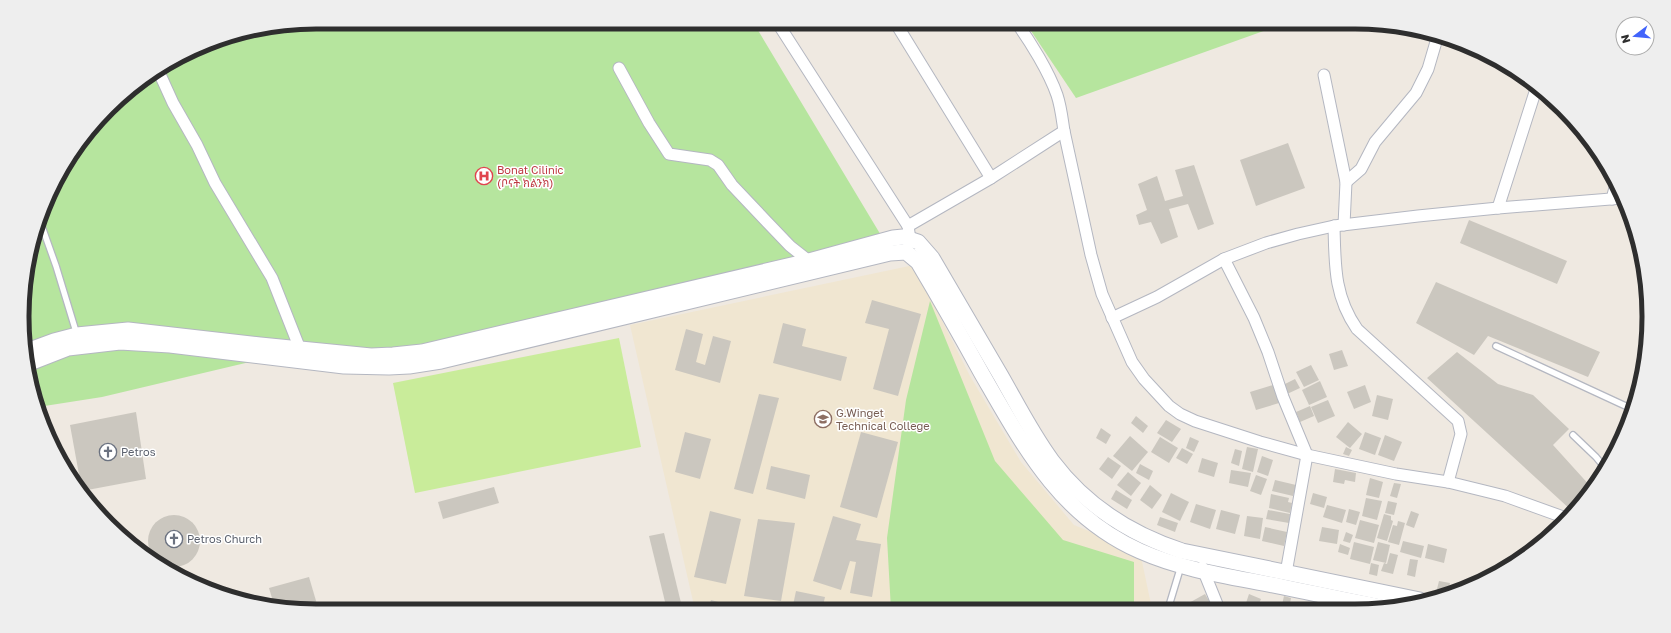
<svg xmlns="http://www.w3.org/2000/svg" width="1671" height="633" font-family="'Golos Text','Noto Sans Ethiopic',sans-serif">
  <style>
    .education { fill: #f0e6d1 }
    .green { fill: #b6e59e }
    .pitch { fill: #c9ec9a }
    .building { fill: #cbc7bf }
    .lines { fill: none; stroke-linecap: round; stroke-linejoin: round }
    .service-casing { stroke: #b4b7c1; stroke-width: 8 }
    .minor-casing { stroke: #b4b7c1; stroke-width: 13 }
    .secondary-casing { stroke: #b4b7c1; stroke-width: 17 }
    .service { stroke: #fff; stroke-width: 5.5 }
    .minor { stroke: #fff; stroke-width: 11 }
    .secondary { stroke: #fff; stroke-width: 15 }
    .labels { text-anchor: middle; stroke-width: 3; stroke-linejoin: round; paint-order: stroke }
    .health-label { font-size: 11px; fill: #be3a42; stroke: #fff; text-anchor: start }
    .education-label { font-size: 11px; fill: #785e54; stroke: #fff; text-anchor: start }
    .worship-label { font-size: 11px; fill: #5b616d; stroke: #fff; text-anchor: start }
    .rim { fill: none; stroke: #2e2e2e; stroke-width: 5 }
  </style>
  <rect width="100%" height="100%" fill="#efe9e1"/>
  <polygon class="education" points="914,265 970,376 1021,462 1074,525 1140,552 1152,609 695,610 630,325"/>
  <g class="green">
    <polygon points="317,22 753,22 882,237 378,359 300,350 102,397 38,407 28,374 25,278 38,222 61,169 122,95 169,61 222,38"/>
    <polygon points="1025,22 1289,22 1076,98"/>
    <polygon points="930,301 995,461 1063,540 1134,562 1134,609 891,610 887,538 906,400"/>
  </g>
  <polygon class="pitch" points="619,338 641,447 415,493 393,383"/>
  <g class="building">
    <polygon points="1288,143 1305,188 1256,206 1240,160"/>
    <polygon points="1194,165 1214,224 1198,230 1188,204 1169,209 1178,237 1161,244 1151,222 1139,225 1136,215 1147,210 1138,184 1157,176 1165,201 1183,196 1175,170"/>
    <polygon points="1469,220 1567,261 1557,284 1460,243"/>
    <polygon points="1436,282 1600,352 1588,377 1488,336 1474,355 1416,323"/>
    <polygon points="872,300 921,314 898,396 873,389 889,329 865,323"/>
    <polygon points="783,323 806,329 802,346 847,357 841,381 773,363"/>
    <polygon points="686,329 703,334 696,362 705,365 713,336 731,341 720,383 675,370"/>
    <polygon points="1342,350 1348,366 1334,370 1329,354"/>
    <polygon points="1457,352 1498,384 1533,395 1569,429 1553,445 1592,488 1572,511 1427,378"/>
    <polygon points="1311,365 1319,380 1304,387 1296,372"/>
    <polygon points="1295,379 1300,388 1287,394 1283,385"/>
    <polygon points="1320,381 1327,397 1309,405 1302,390"/>
    <polygon points="1273,385 1279,403 1256,410 1250,392"/>
    <polygon points="1365,385 1371,402 1354,409 1347,392"/>
    <polygon points="759,394 779,398 753,494 734,489"/>
    <polygon points="1377,395 1393,399 1388,420 1372,416"/>
    <polygon points="1328,400 1335,416 1318,423 1311,407"/>
    <polygon points="1310,406 1314,416 1300,422 1296,412"/>
    <polygon points="136,412 146,479 82,491 70,425"/>
    <polygon points="1136,416 1148,426 1143,433 1131,423"/>
    <polygon points="1166,420 1181,429 1172,442 1157,433"/>
    <polygon points="1348,422 1362,434 1350,448 1336,437"/>
    <polygon points="1101,428 1111,435 1106,444 1096,438"/>
    <polygon points="685,432 711,439 700,479 675,472"/>
    <polygon points="861,432 898,442 877,518 840,507"/>
    <polygon points="1365,432 1381,438 1375,455 1359,449"/>
    <polygon points="1385,435 1402,442 1394,461 1378,455"/>
    <polygon points="1130,436 1148,452 1132,471 1113,456"/>
    <polygon points="1160,437 1178,448 1169,463 1151,452"/>
    <polygon points="1190,437 1199,441 1194,452 1186,448"/>
    <polygon points="1247,447 1258,449 1253,472 1242,469"/>
    <polygon points="1346,447 1352,450 1349,456 1343,454"/>
    <polygon points="1182,448 1193,454 1187,464 1176,458"/>
    <polygon points="1235,449 1242,451 1239,466 1231,463"/>
    <polygon points="1262,456 1273,460 1268,476 1257,472"/>
    <polygon points="1108,457 1121,466 1112,479 1099,469"/>
    <polygon points="1202,458 1218,463 1214,477 1198,472"/>
    <polygon points="1140,464 1153,471 1149,480 1136,473"/>
    <polygon points="771,466 810,475 805,499 766,489"/>
    <polygon points="1335,469 1356,473 1355,482 1345,480 1344,484 1333,482"/>
    <polygon points="1231,470 1251,473 1248,487 1229,483"/>
    <polygon points="1128,472 1141,483 1131,496 1117,485"/>
    <polygon points="1256,475 1267,479 1261,495 1250,491"/>
    <polygon points="1370,478 1383,482 1379,498 1366,495"/>
    <polygon points="1275,480 1296,485 1293,496 1272,491"/>
    <polygon points="1394,483 1401,484 1397,498 1390,496"/>
    <polygon points="1150,485 1162,495 1152,509 1140,500"/>
    <polygon points="494,487 499,503 443,519 438,502"/>
    <polygon points="1116,490 1132,500 1127,509 1111,499"/>
    <polygon points="1171,493 1189,502 1180,521 1162,512"/>
    <polygon points="1313,493 1327,497 1324,508 1310,504"/>
    <polygon points="1271,494 1289,498 1288,502 1292,503 1290,513 1269,508"/>
    <polygon points="1366,498 1382,501 1377,520 1362,516"/>
    <polygon points="1388,501 1397,503 1394,515 1385,513"/>
    <polygon points="1196,504 1216,510 1210,529 1190,522"/>
    <polygon points="1327,505 1346,510 1342,523 1323,517"/>
    <polygon points="1349,509 1360,512 1356,525 1346,522"/>
    <polygon points="1221,510 1240,515 1235,534 1216,529"/>
    <polygon points="1268,510 1290,514 1289,523 1266,519"/>
    <polygon points="710,511 741,519 726,584 694,577"/>
    <polygon points="1411,511 1419,514 1414,528 1406,525"/>
    <polygon points="1384,514 1391,516 1391,520 1393,521 1387,541 1377,538"/>
    <circle cx="174" cy="541" r="26"/>
    <polygon points="833,516 861,524 856,540 881,544 872,597 850,593 856,562 850,561 841,590 813,581"/>
    <polygon points="1247,516 1263,518 1260,539 1244,536"/>
    <polygon points="1160,517 1178,523 1175,532 1157,525"/>
    <polygon points="758,519 795,523 781,601 744,596"/>
    <polygon points="1360,520 1379,525 1374,543 1355,538"/>
    <polygon points="1398,521 1405,523 1399,545 1388,542 1393,525 1397,526"/>
    <polygon points="1265,527 1287,532 1284,546 1262,541"/>
    <polygon points="1322,527 1339,530 1337,544 1319,541"/>
    <polygon points="1346,532 1353,535 1350,543 1343,541"/>
    <polygon points="664,533 682,607 667,610 649,536"/>
    <polygon points="1403,541 1424,546 1421,558 1400,552"/>
    <polygon points="1354,542 1374,547 1370,564 1350,559"/>
    <polygon points="1378,542 1390,545 1386,563 1373,560"/>
    <polygon points="1340,544 1350,548 1348,555 1338,552"/>
    <polygon points="1428,544 1447,549 1444,563 1425,558"/>
    <polygon points="1390,553 1398,555 1393,574 1381,571 1384,563 1387,564"/>
    <polygon points="1410,559 1418,560 1415,577 1407,575"/>
    <polygon points="1371,563 1379,565 1377,576 1369,574"/>
    <polygon points="309,577 319,611 274,605 269,588"/>
    <polygon points="1439,581 1450,583 1448,592 1437,589"/>
    <polygon points="796,591 825,597 822,610 792,610"/>
    <polygon points="1205,594 1212,606 1207,609 1190,609 1187,604"/>
    <polygon points="1249,594 1261,599 1257,608 1246,603"/>
    <polygon points="1284,596 1291,598 1289,609 1281,609"/>
    <polygon points="711,600 747,610 708,610"/>
  </g>
  <g class="lines">
    <defs>
      <g id="service">
        <polyline points="40,221 56,266 77,335"/>
        <polyline points="1496,346 1632,409"/>
        <polyline points="1573,435 1596,457 1605,468"/>
        <polyline points="1168,609 1181,566"/>
      </g>
      <g id="minor">
        <polyline points="777,22 908,226 910,239"/>
        <polyline points="895,22 991,178"/>
        <path d="M1016,22C1030,41 1049,72 1057,95C1061,107 1062,118 1064,131L1091,255L1102,294L1132,362L1144,379L1169,406L1180,414L1195,421L1260,442L1307,455L1396,474L1448,482L1505,496L1566,518"/>
        <polyline points="619,68 649,123 669,154 710,160 718,165 732,185 767,222 790,246 809,261"/>
        <polyline points="158,70 173,103 197,145 215,183 272,278 300,349"/>
        <polyline points="1324,75 1346,182 1344,225"/>
        <polyline points="1346,182 1361,169 1375,142 1416,93 1428,69 1438,35"/>
        <polyline points="1612,199 1616,184"/>
        <polyline points="1498,208 1537,86"/>
        <polyline points="908,226 991,178 1064,131"/>
        <path d="M1334,226C1335,265 1334,296 1357,329L1458,421L1461,434L1448,482"/>
        <polyline points="1224,259 1254,318 1268,352 1283,397 1307,455 1286,573"/>
        <polyline points="1112,318 1157,297 1224,259 1266,243 1298,234 1334,226 1418,216 1498,208 1623,198"/>
        <polyline points="1202,567 1219,609"/>
      </g>
      <g id="secondary">
        <path d="M27,351L54,341L77,335L128,330L260,345L371,356L393,355L422,352L809,261L893,238L903,237L918,242L932,258C955,297 978,336 1001,376C1017,404 1032,434 1052,461C1085,505 1130,534 1182,551L1420,600"/>
        <path d="M27,364L68,348L120,342L170,345L344,366L389,367L409,366L441,361L890,253L906,252L918,262C940,299 961,336 982,374C1023,445 1060,516 1140,551C1185,571 1234,577 1283,587C1318,594 1352,602 1387,608"/>
      </g>
    </defs>
    <use href="#service" class="service-casing"/>
    <use href="#minor" class="minor-casing"/>
    <use href="#secondary" class="secondary-casing"/>
    <use href="#service" class="service"/>
    <use href="#minor" class="minor"/>
    <use href="#secondary" class="secondary"/>
  </g>
  <defs>
    <symbol id="hospital-ring" viewBox="-11 -11 22 22"><circle r="9.5" fill="#fff" stroke="#e0444e" stroke-width="1.5"/><path d="M-5-5h3v3.5h4V-5h3V5h-3V1.5h-4V5h-3Z" fill="#e0444e"/></symbol>
    <symbol id="university-ring" viewBox="-11 -11 22 22"><circle r="9.5" fill="#fff" stroke="#8d6e63" stroke-width="1.5"/><path d="M0-5L7-2L0 1L-7-2ZM-4 1L0 2.5L4 1V4Q0 6-4 4Z" fill="#8d6e63"/></symbol>
    <symbol id="church-ring" viewBox="-11 -11 22 22"><circle r="9.5" fill="#fff" stroke="#6b7280" stroke-width="1.5"/><path d="M-1.2-6h2.4v3.5h3.3v2.4h-3.3V6h-2.4V-.1h-3.3v-2.4h3.3Z" fill="#6b7280"/></symbol>
  </defs>
  <g fill-rule="evenodd">
    <use href="#hospital-ring" x="474" y="166" width="20" height="20"/>
    <use href="#university-ring" x="813" y="409" width="20" height="20"/>
    <use href="#church-ring" x="98" y="442" width="20" height="20"/>
    <use href="#church-ring" x="164" y="529" width="20" height="20"/>
  </g>
  <g class="labels">
    <g class="health-label">
      <text x="497" y="174">Bonat Cilinic<tspan x="497" dy="13">(ቦናት ክልንክ)</tspan></text>
    </g>
    <g class="education-label">
      <text x="836" y="417">G.Winget<tspan x="836" dy="13">Technical College</tspan></text>
    </g>
    <g class="worship-label">
      <text x="121" y="456">Petros</text>
      <text x="187" y="543">Petros Church</text>
    </g>
  </g>
  <path d="M0 0H1671V633H0ZM316 29H1355A287 287 0 0 1 1642 316V317A287 287 0 0 1 1355 604H316A287 287 0 0 1 29 317V316A287 287 0 0 1 316 29Z" fill="#eee" fill-rule="evenodd"/>
  <path class="rim" d="M316 29H1355A287 287 0 0 1 1642 316V317A287 287 0 0 1 1355 604H316A287 287 0 0 1 29 317V316A287 287 0 0 1 316 29Z"/>
  <g transform="translate(1635 36) rotate(254)"><circle r="19" fill="#ffffff" stroke="#ababab"/>
  <path d="M0-3L7 15L0 10L-7 15Z" fill="#4264fb"/>
  <text y="-6" font-size="11" font-weight="bold" text-anchor="middle" fill="#2e2e2e">N</text>
  </g>
</svg>
